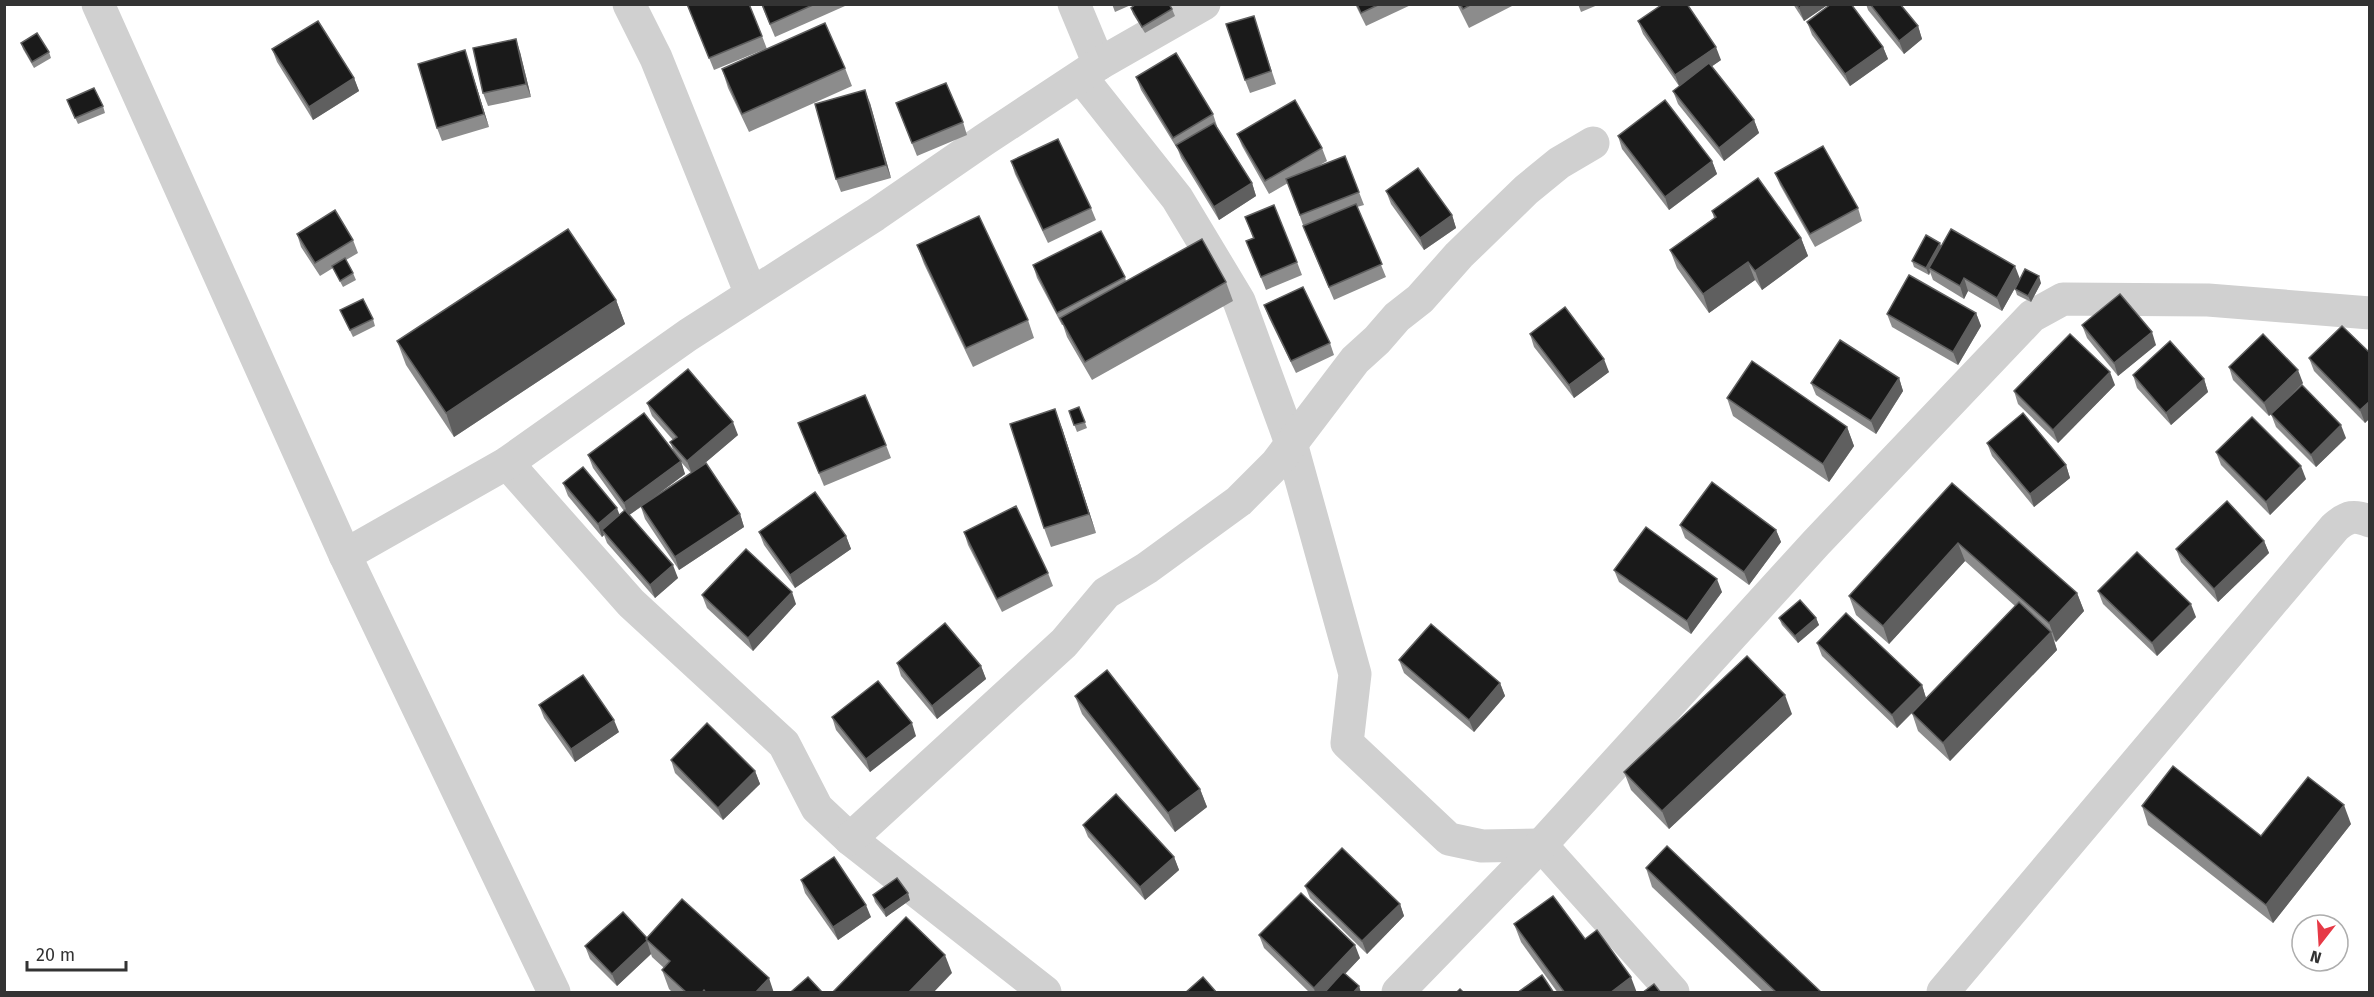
<svg xmlns="http://www.w3.org/2000/svg" width="2374" height="997" font-family="'Fira Sans',sans-serif">
  <style>
    .lines { fill: none; stroke-linecap: round; stroke-linejoin: round }
    .minor { stroke: #d0d0d0; stroke-width: 33 }
    .tertiary { stroke: #d0d0d0; stroke-width: 33 }
    .wall { fill: #8c8c8c; fill-rule: evenodd }
    .shaded-wall { fill: #5f5f5f }
    .building { fill: #1a1a1a; stroke: #5f5f5f; stroke-width: 1.5 }
  </style>
  <rect width="100%" height="100%" fill="#fff"/>
  <g class="lines">
    <g class="minor">
      <polyline points="629,4 656,58 751,294"/>
      <polyline points="1074,4 1099,64"/>
      <polyline points="1081,77 1177,198 1239,301 1291,443 1355,674 1347,743 1449,839 1482,846 1541,845 1673,992"/>
      <polyline points="507,463 631,603 784,744 817,808 850,839 1045,992"/>
      <polyline points="345,555 507,463 688,335 875,215 984,140 1099,64 1204,4"/>
      <polyline points="850,839 1064,643 1106,593 1147,568 1239,501 1276,464 1355,360 1377,340 1397,317 1420,299 1459,255 1526,190 1559,163 1593,143"/>
      <polyline points="1398,992 1541,845 1816,543 2032,316 2063,299 2208,300 2370,313"/>
      <path d="M1943,992L2335,527C2348,516 2354,515 2370,521"/>
    </g>
    <polyline class="tertiary" points="98,4 345,555 554,992"/>
  </g>
  <g class="wall">
    <polygon points="687,4 762,36 767,49 845,68 852,86 749,132 728,88 722,69 765,49 714,70"/>
    <polygon points="761,4 844,4 845,6 775,37"/>
    <polygon points="1112,4 1133,4 1115,12"/>
    <polygon points="1355,4 1413,4 1366,26"/>
    <polygon points="1457,4 1514,4 1514,5 1469,28"/>
    <polygon points="1578,4 1600,4 1581,12"/>
    <polygon points="1793,4 1829,4 1804,21"/>
    <polygon points="1866,4 1900,4 1918,26 1922,39 1904,54 1868,10"/>
    <polygon points="1131,8 1172,9 1175,16 1145,33 1133,14"/>
    <polygon points="1638,21 1721,60 1711,67 1754,120 1759,133 1724,161 1678,104 1673,91 1679,86 1643,34"/>
    <polygon points="1807,22 1883,47 1888,59 1850,86 1812,35"/>
    <polygon points="1258,29 1276,84 1250,93 1245,80"/>
    <polygon points="21,43 49,52 51,58 34,68 23,49"/>
    <polygon points="272,49 354,78 359,91 313,120 277,62"/>
    <polygon points="520,52 531,97 488,106 483,93"/>
    <polygon points="469,63 489,127 442,141 437,128"/>
    <polygon points="1136,77 1213,114 1217,126 1217,127 1252,183 1256,196 1219,220 1181,158 1178,150 1141,90"/>
    <polygon points="67,100 103,106 105,113 78,124"/>
    <polygon points="870,103 891,178 841,192 836,179"/>
    <polygon points="896,103 963,122 967,135 917,156"/>
    <polygon points="1237,134 1322,148 1327,161 1315,168 1345,156 1364,205 1357,207 1386,277 1334,300 1308,239 1288,183 1269,194 1242,146"/>
    <polygon points="1618,136 1712,161 1717,174 1669,210 1622,149"/>
    <polygon points="1011,161 1091,208 1096,220 1048,243 1015,174"/>
    <polygon points="1775,173 1858,208 1862,221 1815,247 1780,185"/>
    <polygon points="1386,191 1452,215 1456,228 1424,250 1391,204"/>
    <polygon points="1712,211 1801,238 1808,256 1762,290 1755,280 1709,313 1677,268 1670,250 1714,218"/>
    <polygon points="1245,217 1297,262 1302,275 1266,290 1246,241 1253,238"/>
    <polygon points="297,234 353,240 358,253 346,260 353,273 356,280 343,287 333,268 320,276 301,247"/>
    <polygon points="917,245 1028,320 1034,338 973,367 924,264"/>
    <polygon points="1941,246 2020,279 2041,283 2031,302 2017,295 2015,289 2019,281 2002,311 1968,291 1964,299 1933,280 1930,272 1929,275 1914,267 1912,261"/>
    <polygon points="1033,265 1125,277 1126,281 1226,282 1233,301 1092,380 1067,337 1063,325 1062,325 1037,278"/>
    <polygon points="616,300 625,324 454,437 406,365 397,341"/>
    <polygon points="1264,305 1330,343 1334,355 1296,373 1269,318"/>
    <polygon points="340,310 373,319 375,326 353,337"/>
    <polygon points="1976,313 1981,326 1958,365 1892,327 1887,314"/>
    <polygon points="2082,325 2156,345 2118,376 2087,338"/>
    <polygon points="1530,334 1609,372 1574,398 1534,347"/>
    <polygon points="2370,353 2370,418 2365,423 2314,371 2309,358"/>
    <polygon points="2229,367 2303,383 2269,416 2233,380"/>
    <polygon points="2133,375 2204,379 2208,392 2171,425 2137,388"/>
    <polygon points="1899,378 1903,391 1876,434 1816,395 1811,383"/>
    <polygon points="2115,385 2058,443 2018,404 2014,391"/>
    <polygon points="1727,398 1847,427 1854,446 1829,482 1733,416"/>
    <path d="M647,403L738,435L699,468L740,514L744,527L679,570L645,519L641,507L629,515L678,578L655,598L607,543L604,535L602,537L568,496L563,483L620,515L624,511L593,468L588,455L674,452L670,442L673,440L652,416ZM681,462L691,473L652,499L685,474Z"/>
    <polygon points="1079,407 1087,428 1077,432 1069,411"/>
    <polygon points="2271,414 2346,438 2316,467 2276,427"/>
    <polygon points="798,423 886,445 891,458 824,486"/>
    <polygon points="1062,428 1096,533 1051,547 1044,528"/>
    <polygon points="1987,443 2066,465 2070,478 2034,507 1992,456"/>
    <polygon points="2216,452 2306,479 2270,515 2221,465"/>
    <polygon points="1952,483 2077,593 2084,611 2056,642 2054,640 2057,650 1950,761 1918,731 1912,713 1897,728 1822,656 1817,643 1922,685 1926,698 2015,606 1965,561 1889,644 1856,615 1849,596"/>
    <polygon points="1680,525 1776,530 1781,542 1749,585 1685,538"/>
    <polygon points="759,532 846,536 851,549 795,588 764,545"/>
    <polygon points="964,532 1048,573 1053,586 1002,612 968,545"/>
    <polygon points="2264,541 2269,553 2218,602 2181,562 2176,549"/>
    <polygon points="1614,570 1722,592 1691,634 1619,582"/>
    <polygon points="2098,591 2196,617 2157,656 2103,604"/>
    <polygon points="702,595 796,604 753,651 707,608"/>
    <polygon points="1779,618 1816,618 1819,625 1798,643 1782,625"/>
    <polygon points="1399,660 1500,683 1505,696 1474,732 1404,673"/>
    <polygon points="897,663 981,666 986,679 937,719 901,676"/>
    <polygon points="1075,696 1200,789 1207,807 1175,832 1082,714"/>
    <polygon points="539,705 619,732 575,762 544,718"/>
    <polygon points="1792,714 1669,829 1631,790 1624,772"/>
    <polygon points="832,717 916,736 870,772 836,730"/>
    <polygon points="671,760 755,771 760,784 723,820 675,773"/>
    <polygon points="2142,806 2261,836 2351,824 2273,923 2148,825"/>
    <polygon points="1083,825 1174,857 1179,870 1145,900 1088,837"/>
    <polygon points="1646,868 1822,993 1764,993 1652,887"/>
    <polygon points="801,880 871,917 838,940 805,893"/>
    <polygon points="1305,886 1400,904 1404,916 1367,954 1310,898"/>
    <polygon points="873,895 910,900 886,917 875,902"/>
    <polygon points="1514,924 1585,939 1637,993 1558,993 1521,942"/>
    <polygon points="1259,935 1360,958 1345,974 1359,986 1361,993 1310,993 1264,948"/>
    <polygon points="647,938 774,993 673,993 669,989 662,970 664,968 652,957 651,954 617,986 590,959 585,946"/>
  </g>
  <g class="shaded-wall">
    <polygon points="1804,4 1829,4 1804,21 1799,8"/>
    <polygon points="1918,26 1922,39 1904,54 1899,41"/>
    <polygon points="516,39 520,52 531,97 526,84"/>
    <polygon points="1716,47 1721,60 1680,88 1675,75"/>
    <polygon points="1883,47 1888,59 1850,86 1845,74"/>
    <polygon points="465,50 469,63 489,127 484,114"/>
    <polygon points="354,78 359,91 313,120 309,107"/>
    <polygon points="865,90 870,103 891,178 886,165"/>
    <polygon points="1754,120 1759,133 1724,161 1719,148"/>
    <polygon points="1712,161 1717,174 1669,210 1665,197"/>
    <polygon points="1252,183 1256,196 1219,220 1214,207"/>
    <polygon points="1452,215 1456,228 1424,250 1420,238"/>
    <polygon points="1801,238 1808,256 1762,290 1755,271"/>
    <polygon points="1940,243 1942,249 1929,268 1930,272 1929,275 1926,268"/>
    <polygon points="1748,262 1755,280 1709,313 1703,294"/>
    <polygon points="2015,266 2020,279 2002,311 1997,298"/>
    <polygon points="2039,276 2041,283 2031,302 2028,296"/>
    <polygon points="1964,278 1968,291 1964,299 1960,286"/>
    <polygon points="616,300 625,324 454,437 446,413"/>
    <polygon points="1976,313 1981,326 1958,365 1953,352"/>
    <polygon points="2152,332 2156,345 2118,376 2114,363"/>
    <polygon points="1604,359 1609,372 1574,398 1569,385"/>
    <polygon points="2298,370 2303,383 2269,416 2264,403"/>
    <polygon points="2110,372 2115,385 2058,443 2053,430"/>
    <polygon points="1899,378 1903,391 1876,434 1871,421"/>
    <polygon points="2204,379 2208,392 2171,425 2166,413"/>
    <polygon points="2370,401 2370,418 2365,423 2360,410"/>
    <polygon points="1055,409 1062,428 1096,533 1089,514"/>
    <polygon points="733,422 738,435 692,474 687,461"/>
    <polygon points="2341,425 2346,438 2316,467 2311,455"/>
    <polygon points="1847,427 1854,446 1829,482 1823,464"/>
    <polygon points="681,461 685,474 628,516 624,503"/>
    <polygon points="2066,465 2070,478 2034,507 2030,494"/>
    <polygon points="2301,466 2306,479 2270,515 2266,502"/>
    <polygon points="617,508 622,521 602,530 604,535 602,537 598,524"/>
    <polygon points="740,514 744,527 679,570 675,557"/>
    <polygon points="1776,530 1781,542 1749,585 1744,572"/>
    <polygon points="846,536 851,549 795,588 790,575"/>
    <polygon points="2264,541 2269,553 2218,602 2214,589"/>
    <polygon points="1958,543 1965,561 1889,644 1883,626"/>
    <polygon points="673,565 678,578 655,598 650,585"/>
    <polygon points="1717,579 1722,592 1691,634 1687,621"/>
    <polygon points="792,592 796,604 753,651 748,638"/>
    <polygon points="2077,593 2084,611 2056,642 2049,623"/>
    <polygon points="2191,604 2196,617 2157,656 2152,643"/>
    <polygon points="1816,618 1819,625 1798,643 1795,636"/>
    <polygon points="2051,632 2057,650 1950,761 1943,743"/>
    <polygon points="981,666 986,679 937,719 932,706"/>
    <polygon points="1500,683 1505,696 1474,732 1469,720"/>
    <polygon points="1922,685 1926,698 1897,728 1892,715"/>
    <polygon points="1785,695 1792,714 1669,829 1662,811"/>
    <polygon points="614,720 619,732 575,762 571,749"/>
    <polygon points="912,723 916,736 870,772 866,759"/>
    <polygon points="755,771 760,784 723,820 718,808"/>
    <polygon points="1200,789 1207,807 1175,832 1168,813"/>
    <polygon points="2344,805 2351,824 2273,923 2266,905"/>
    <polygon points="1174,857 1179,870 1145,900 1140,887"/>
    <polygon points="908,893 910,900 886,917 884,910"/>
    <polygon points="1400,904 1404,916 1367,954 1362,941"/>
    <polygon points="866,905 871,917 838,940 833,927"/>
    <polygon points="647,941 651,954 617,986 612,974"/>
    <polygon points="1355,945 1360,958 1327,993 1315,993 1314,988"/>
    <polygon points="945,955 952,973 933,993 908,993"/>
    <polygon points="1631,977 1637,993 1610,993"/>
    <polygon points="769,978 774,993 755,993"/>
    <polygon points="1359,986 1361,993 1353,993"/>
  </g>
  <g class="building">
    <polygon points="687,4 749,4 762,36 709,58"/>
    <polygon points="762,4 815,4 770,24"/>
    <polygon points="1136,4 1169,4 1172,9 1142,27 1131,8"/>
    <polygon points="1357,4 1380,4 1361,13"/>
    <polygon points="1460,4 1472,4 1463,9"/>
    <polygon points="1663,4 1687,4 1716,47 1675,75 1638,21"/>
    <polygon points="1797,4 1804,4 1799,8"/>
    <polygon points="1831,4 1851,4 1883,47 1845,74 1807,22"/>
    <polygon points="1870,4 1900,4 1918,26 1899,41"/>
    <polygon points="1254,16 1271,71 1245,80 1226,24"/>
    <polygon points="318,21 354,78 309,107 272,49"/>
    <polygon points="825,23 845,68 742,114 722,69"/>
    <polygon points="37,33 49,52 32,62 21,43"/>
    <polygon points="516,39 526,84 483,93 473,48"/>
    <polygon points="465,50 484,114 437,128 418,64"/>
    <polygon points="1176,53 1213,114 1173,138 1136,77"/>
    <polygon points="1709,63 1754,120 1719,148 1673,91"/>
    <polygon points="946,83 963,122 912,143 896,103"/>
    <polygon points="94,88 103,106 75,118 67,100"/>
    <polygon points="865,90 886,165 836,179 815,104"/>
    <polygon points="1295,100 1322,148 1265,181 1237,134"/>
    <polygon points="1665,100 1712,161 1665,197 1618,136"/>
    <polygon points="1214,123 1252,183 1214,207 1176,145"/>
    <polygon points="1058,139 1091,208 1043,230 1011,161"/>
    <polygon points="1823,146 1858,208 1810,234 1775,173"/>
    <polygon points="1345,156 1359,192 1300,215 1286,179"/>
    <polygon points="1418,168 1452,215 1420,238 1386,191"/>
    <polygon points="1758,178 1801,238 1755,271 1748,262 1703,294 1670,250 1716,217 1712,211"/>
    <polygon points="1356,204 1382,264 1329,287 1303,226"/>
    <polygon points="1274,205 1297,262 1261,277 1246,241 1254,238 1245,217"/>
    <polygon points="335,210 353,240 315,263 297,234"/>
    <polygon points="979,216 1028,320 966,348 917,245"/>
    <polygon points="568,229 616,300 446,413 397,341"/>
    <polygon points="1951,229 2015,266 1997,298 1964,278 1960,286 1929,268"/>
    <polygon points="1101,231 1125,277 1057,313 1033,265"/>
    <polygon points="1926,235 1940,243 1926,268 1912,261"/>
    <polygon points="1202,239 1226,282 1085,362 1060,318"/>
    <polygon points="345,258 353,273 340,281 332,266"/>
    <polygon points="2025,269 2039,276 2028,296 2015,289"/>
    <polygon points="1909,275 1976,313 1953,352 1887,314"/>
    <polygon points="1303,287 1330,343 1291,361 1264,305"/>
    <polygon points="2120,294 2152,332 2114,363 2082,325"/>
    <polygon points="363,299 373,319 350,330 340,310"/>
    <polygon points="1565,307 1604,359 1569,385 1530,334"/>
    <polygon points="2342,326 2370,353 2370,401 2360,410 2309,358"/>
    <polygon points="2070,334 2110,372 2053,430 2014,391"/>
    <polygon points="2263,334 2298,370 2264,403 2229,367"/>
    <polygon points="1840,340 1899,378 1871,421 1811,383"/>
    <polygon points="2170,341 2204,379 2166,413 2133,375"/>
    <polygon points="1752,361 1847,427 1823,464 1727,398"/>
    <polygon points="688,369 733,422 687,461 670,442 677,437 647,403"/>
    <polygon points="2302,385 2341,425 2311,455 2271,414"/>
    <polygon points="865,395 886,445 819,473 798,423"/>
    <polygon points="1079,407 1085,422 1074,425 1069,411"/>
    <polygon points="1055,409 1089,514 1044,528 1010,424"/>
    <polygon points="644,413 681,461 624,503 588,455"/>
    <polygon points="2023,413 2066,465 2030,494 1987,443"/>
    <polygon points="2252,417 2301,466 2266,502 2216,452"/>
    <polygon points="706,463 740,514 675,557 641,506"/>
    <polygon points="583,467 617,508 598,524 563,483"/>
    <polygon points="1712,482 1776,530 1744,572 1680,525"/>
    <polygon points="1952,483 2077,593 2049,623 1958,543 1883,626 1849,596"/>
    <polygon points="815,492 846,536 790,575 759,532"/>
    <polygon points="2227,501 2264,541 2214,589 2176,549"/>
    <polygon points="1016,506 1048,573 997,599 964,532"/>
    <polygon points="625,510 673,565 650,585 602,530"/>
    <polygon points="1646,527 1717,579 1687,621 1614,570"/>
    <polygon points="746,549 792,592 748,638 702,595"/>
    <polygon points="2137,552 2191,604 2152,643 2098,591"/>
    <polygon points="1800,600 1816,618 1795,636 1779,618"/>
    <polygon points="2019,602 2051,632 1943,743 1912,713"/>
    <polygon points="1846,613 1922,685 1892,715 1817,643"/>
    <polygon points="945,623 981,666 932,706 897,663"/>
    <polygon points="1431,624 1500,683 1469,720 1399,660"/>
    <polygon points="1747,656 1785,695 1662,811 1624,772"/>
    <polygon points="1107,670 1200,789 1168,813 1075,696"/>
    <polygon points="583,675 614,720 571,749 539,705"/>
    <polygon points="878,681 912,723 866,759 832,717"/>
    <polygon points="707,723 755,771 718,808 671,760"/>
    <polygon points="2173,766 2261,836 2308,777 2344,805 2266,905 2142,806"/>
    <polygon points="1116,794 1174,857 1140,887 1083,825"/>
    <polygon points="1667,846 1822,993 1777,993 1646,868"/>
    <polygon points="1342,848 1400,904 1362,941 1305,886"/>
    <polygon points="834,857 866,905 833,927 801,880"/>
    <polygon points="897,878 908,893 884,910 873,895"/>
    <polygon points="1301,893 1355,945 1314,988 1259,935"/>
    <polygon points="1553,896 1585,939 1597,930 1631,977 1610,993 1565,993 1514,924"/>
    <polygon points="682,899 769,978 755,993 706,993 704,990 702,993 687,993 662,970 670,961 646,939"/>
    <polygon points="623,912 647,938 646,939 647,941 612,974 585,946"/>
    <polygon points="906,917 945,955 908,993 832,993"/>
    <polygon points="1343,972 1359,986 1353,993 1324,993"/>
    <polygon points="1542,975 1554,993 1517,993"/>
    <polygon points="808,977 821,991 819,993 794,993 792,991"/>
    <polygon points="1203,977 1217,993 1185,993"/>
    <polygon points="1654,984 1661,993 1642,993"/>
    <polygon points="1460,989 1464,993 1456,993"/>
  </g>
  <rect width="2374" height="997" fill="none" stroke="#333333" stroke-width="12"/>
  <g transform="translate(2320 943) rotate(197)"><circle r="28" fill="#ffffff" stroke="#adadad" stroke-width="1.5"/>
  <path d="M0-4.5L10 22L0 15L-10 22Z" fill="#e63946"/>
  <text y="-9" font-size="16" font-weight="bold" text-anchor="middle" fill="#333333">N</text>
  </g>
  <path d="M27 961v9h99v-9" fill="none" stroke="#333333" stroke-width="3"/>
  <text x="36" y="961" font-size="18" fill="#333333" stroke="#ffffff" stroke-width="4.5" paint-order="stroke">20 m</text>
</svg>
